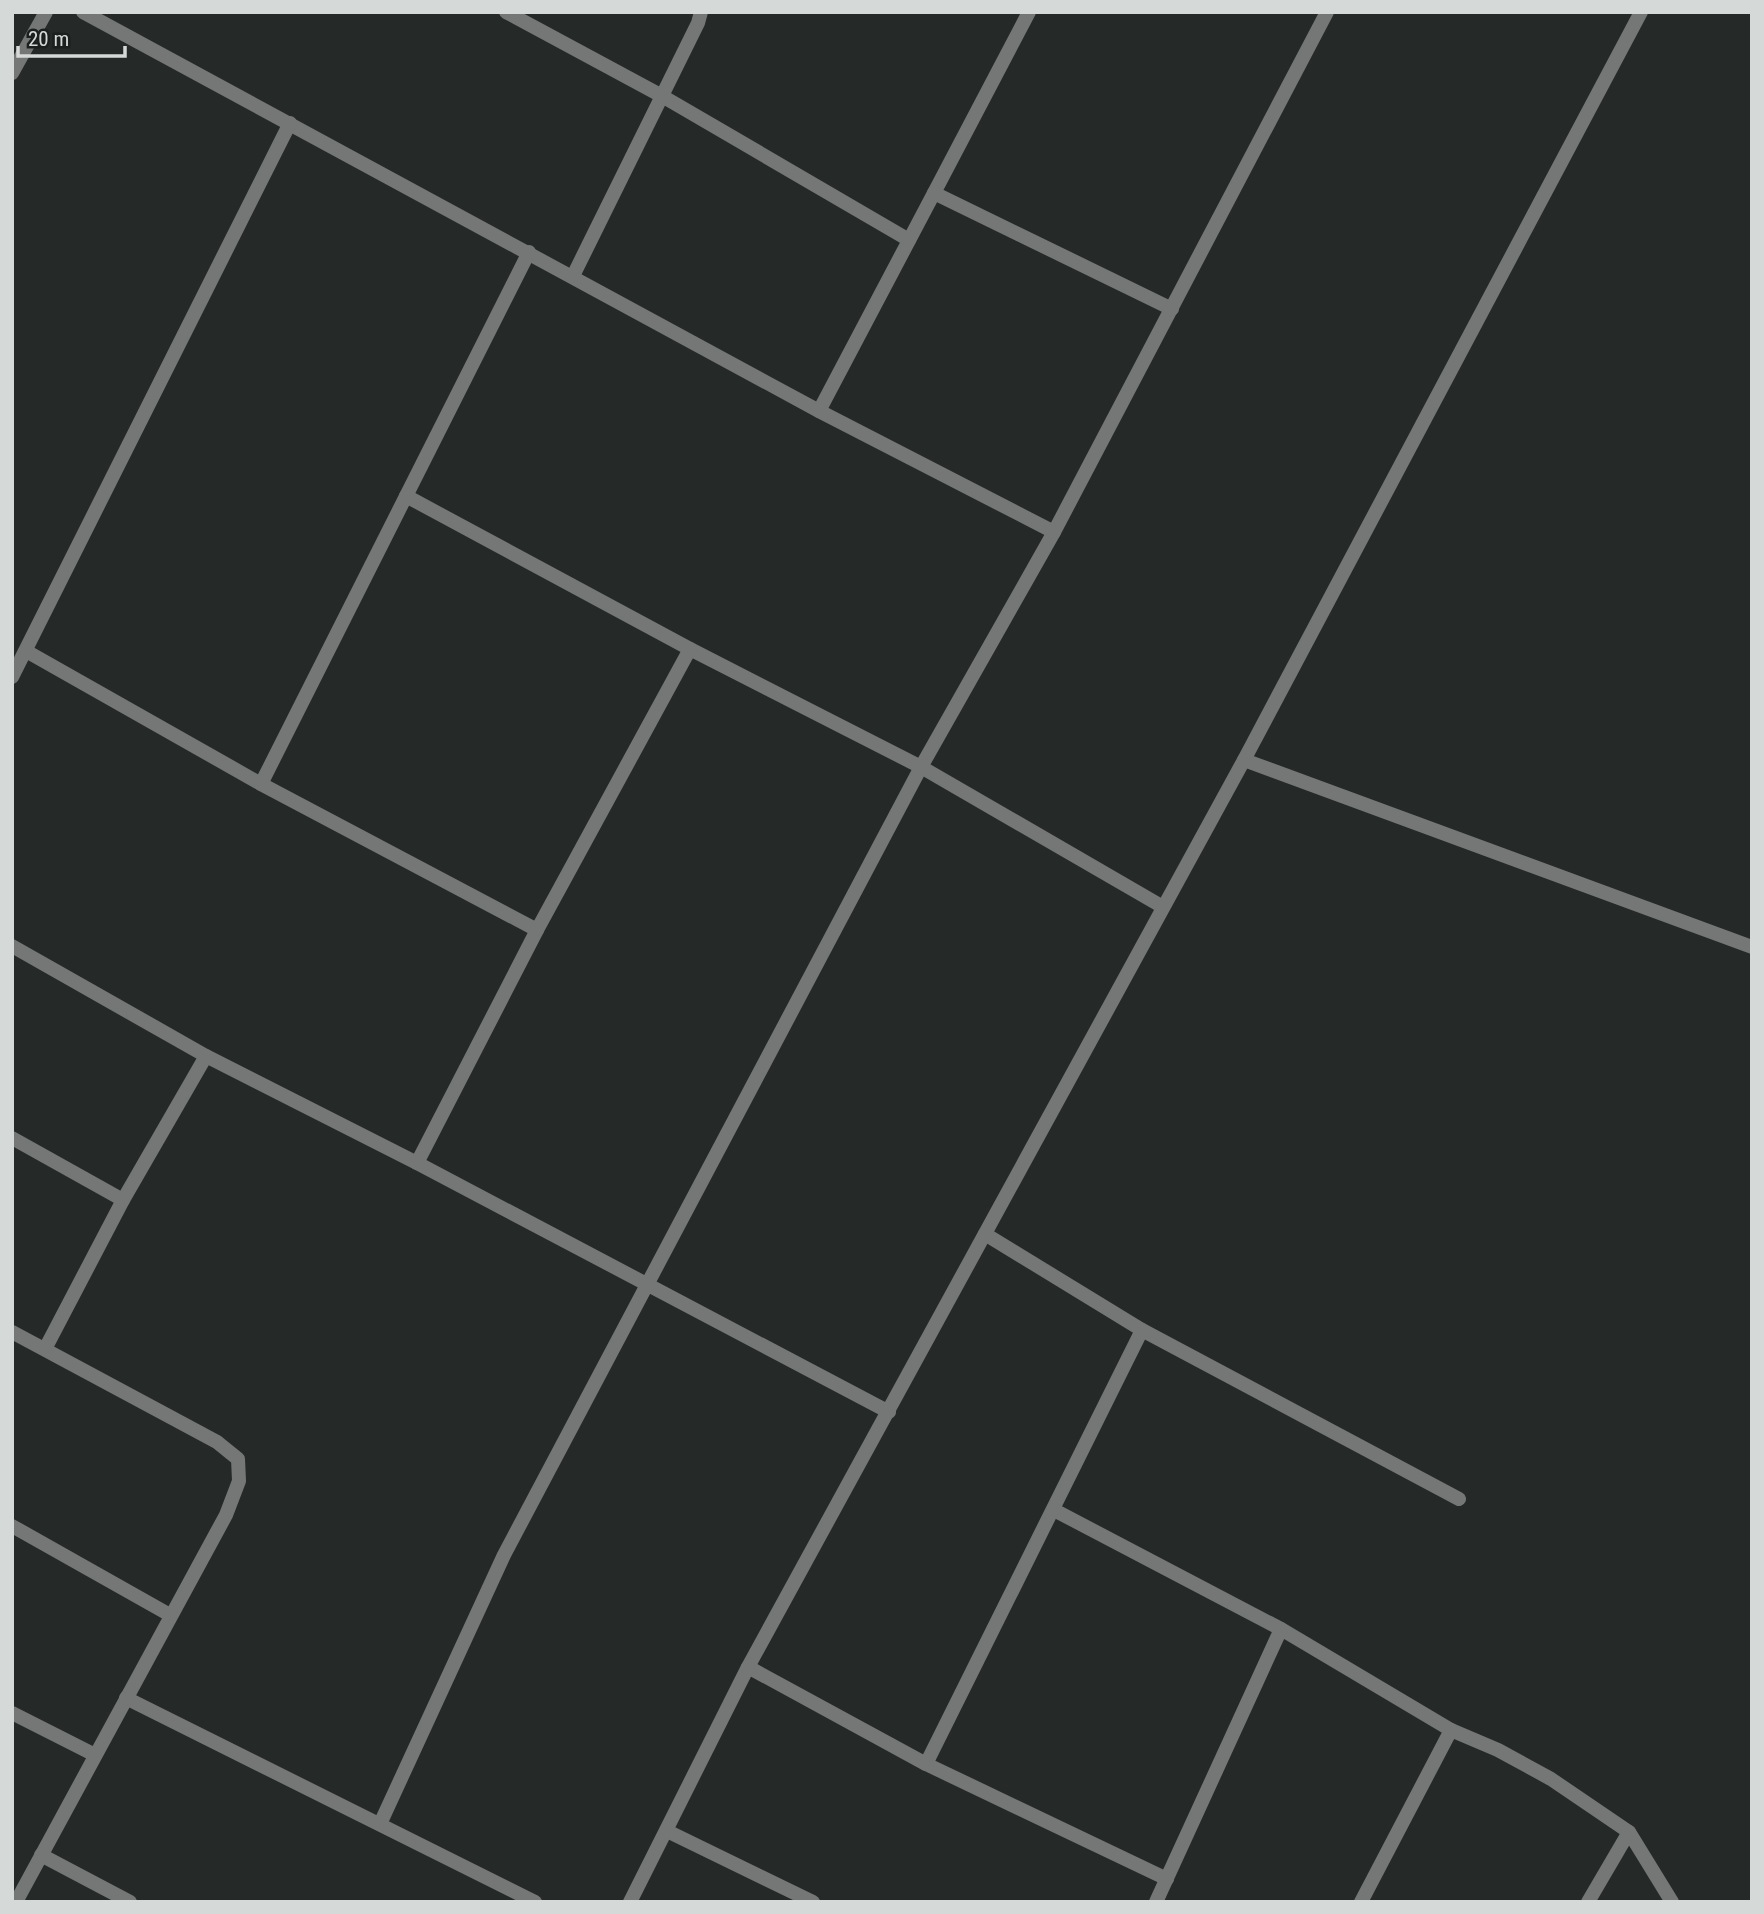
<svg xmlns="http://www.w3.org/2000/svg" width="1764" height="1914" font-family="'Roboto Condensed',sans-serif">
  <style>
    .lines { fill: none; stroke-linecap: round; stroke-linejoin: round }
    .minor { stroke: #757776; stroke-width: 14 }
  </style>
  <rect width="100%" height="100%" fill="#252a28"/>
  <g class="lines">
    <g class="minor">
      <polyline points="83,12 819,411 1054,532"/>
      <polyline points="506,12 662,96 909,240"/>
      <polyline points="1029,12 934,193 1172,309"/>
      <polyline points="12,73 46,12"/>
      <polyline points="573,276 698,23 701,12"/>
      <polyline points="819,411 934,193"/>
      <polyline points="406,496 690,649 921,767 1163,907"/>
      <polyline points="26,651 261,784 537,930"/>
      <polyline points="12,677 290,123"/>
      <polyline points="1244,760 1752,947"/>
      <polyline points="261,784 529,252"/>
      <polyline points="12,946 206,1056 417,1163 889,1412"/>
      <polyline points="12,1138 123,1200"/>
      <polyline points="417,1163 537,930 690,649"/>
      <polyline points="985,1234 1142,1330 1459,1499"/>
      <polyline points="12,1332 217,1442 238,1459 239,1481 226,1515 16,1902"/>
      <polyline points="45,1349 123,1200 206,1056"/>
      <polyline points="1054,1510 1281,1629 1451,1730 1498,1750 1551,1779 1629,1832 1672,1902"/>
      <polyline points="12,1526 170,1615"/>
      <polyline points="748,1667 926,1764 1167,1879"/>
      <polyline points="126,1698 535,1902"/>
      <polyline points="12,1713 95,1755"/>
      <polyline points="926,1764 1142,1330"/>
      <polyline points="380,1824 504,1555 921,767 1054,532 1327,12"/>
      <polyline points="667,1831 813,1902"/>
      <polyline points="41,1855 130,1902"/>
      <polyline points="630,1902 748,1667 1244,760 1641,12"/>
      <polyline points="1156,1902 1281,1629"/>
      <polyline points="1361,1902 1451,1730"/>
      <polyline points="1588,1902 1629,1832"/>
    </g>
  </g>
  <rect width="1764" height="1914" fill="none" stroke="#d5d9d7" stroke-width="28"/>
  <path d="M18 46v10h107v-10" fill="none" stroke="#d5d9d7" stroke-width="3.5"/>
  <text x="28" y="46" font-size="21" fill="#d5d9d7" stroke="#1b201f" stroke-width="5" paint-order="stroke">20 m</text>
</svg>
